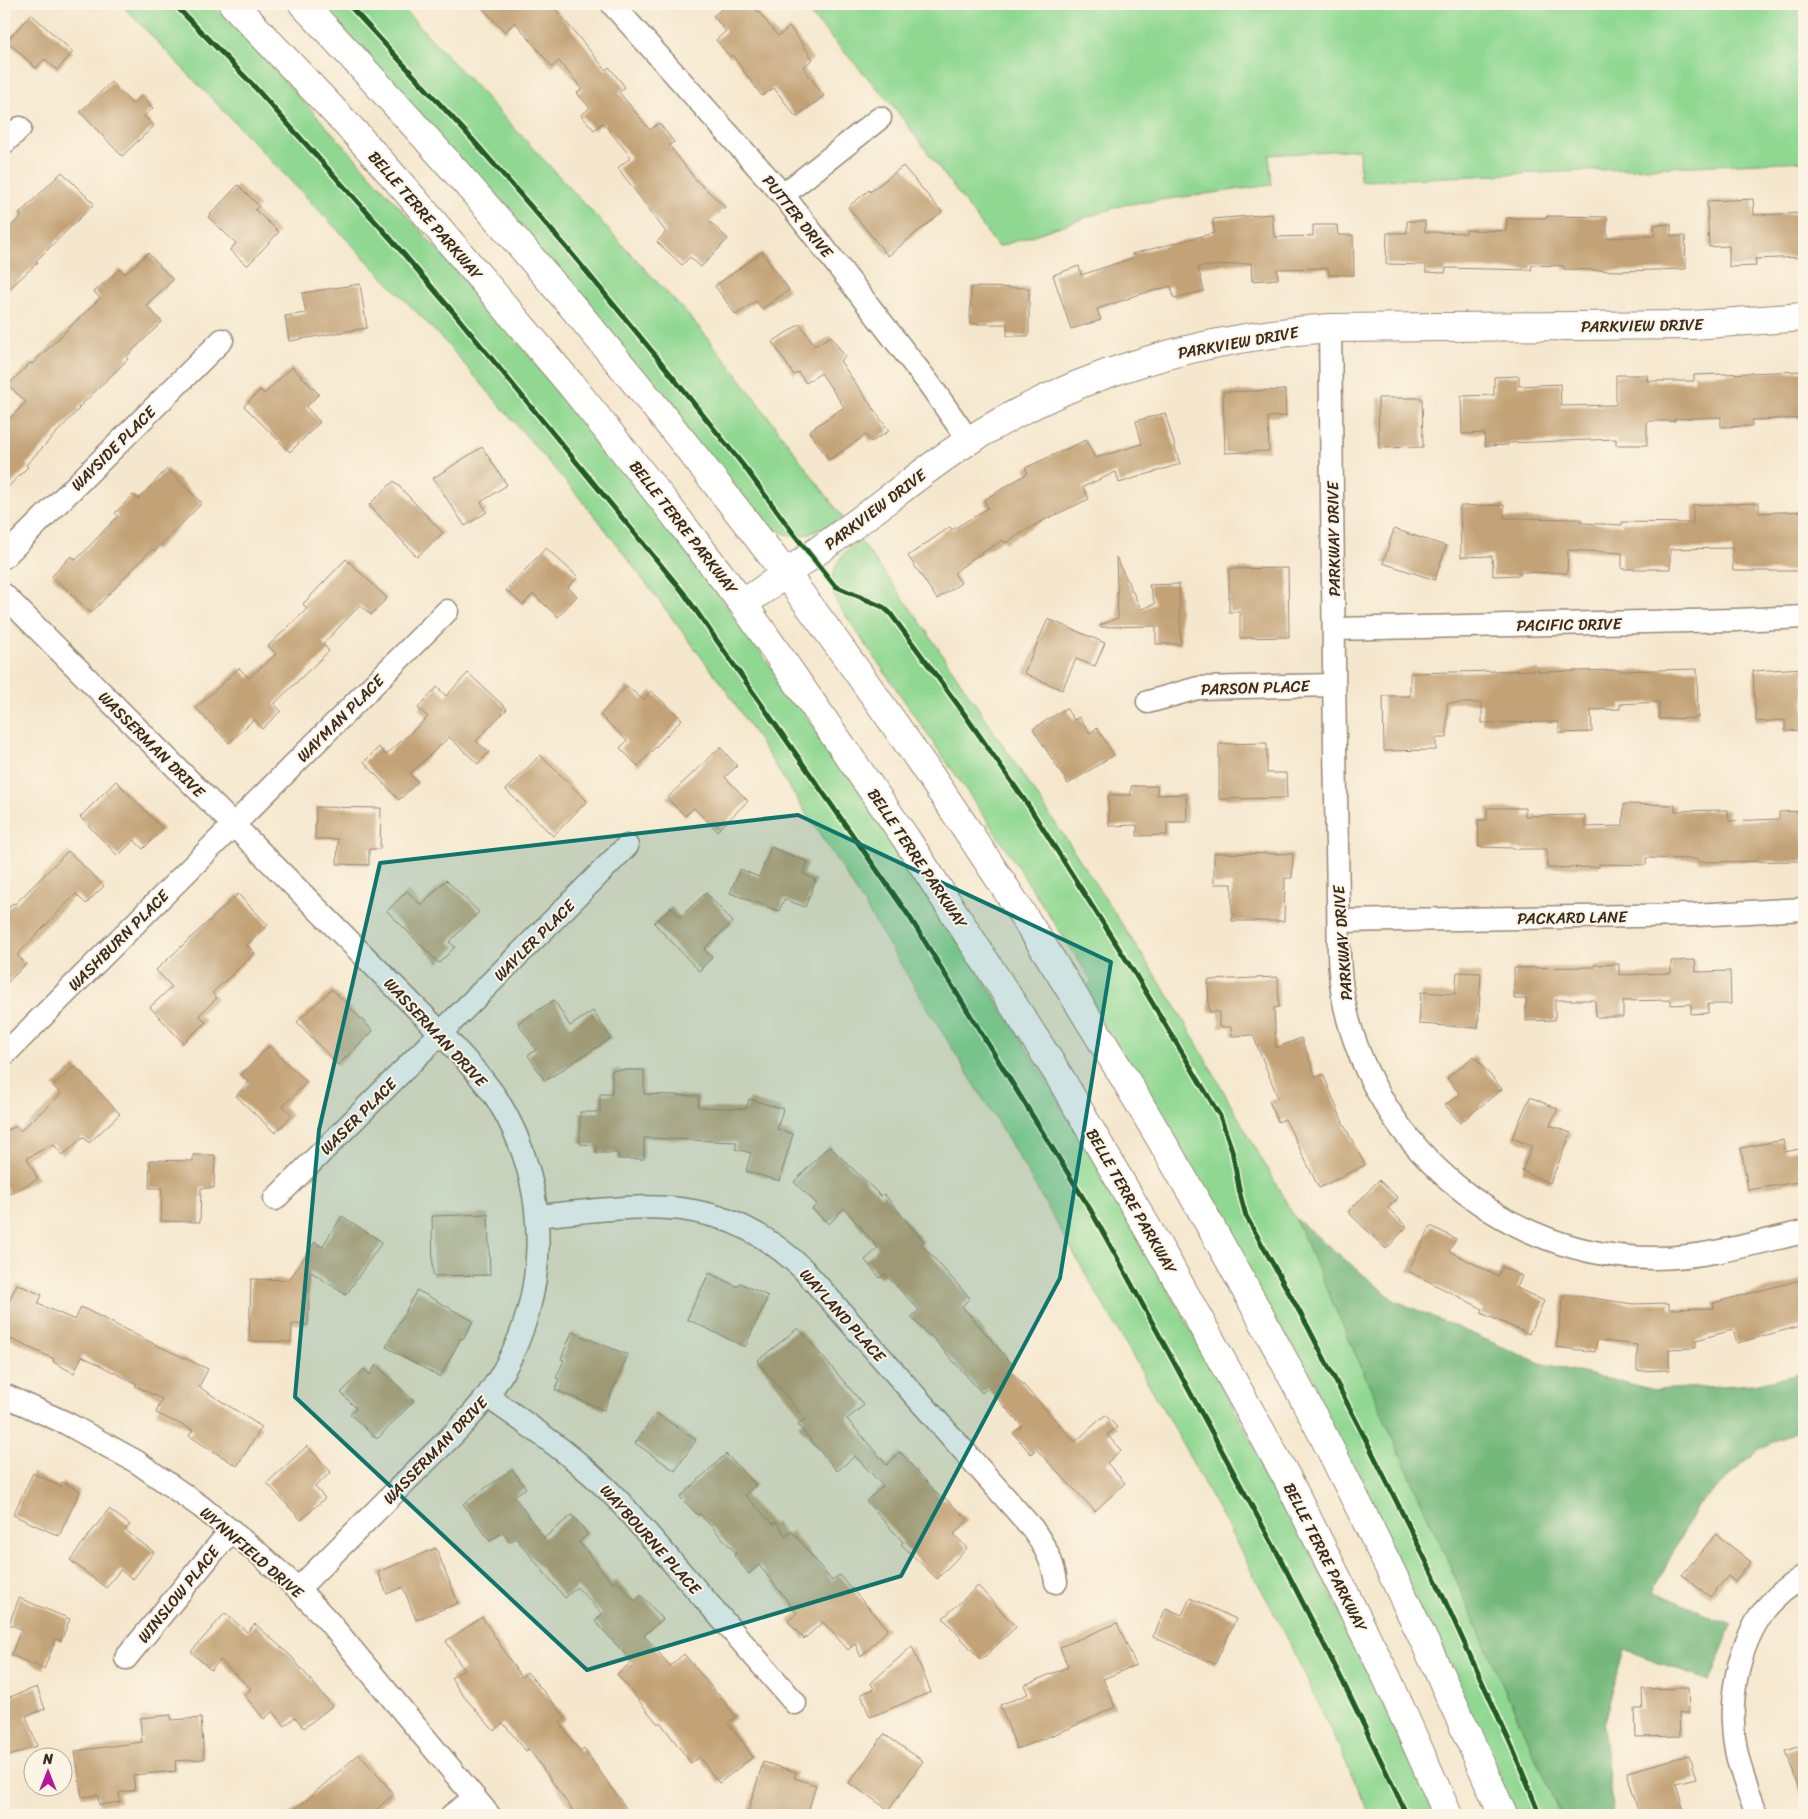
<svg xmlns="http://www.w3.org/2000/svg" width="1808" height="1819" font-family="Sriracha,sans-serif">
  <style>
    .green { fill: #90d892; stroke: #668158 }
    .forest { fill: #74b87c; stroke: #58714d }
    .building { fill: #c2a276 }
    .lines { fill: none; stroke-linecap: round; stroke-linejoin: round }
    .street-casing { stroke: #988876; stroke-width: 25 }
    .secondary-casing { stroke: #988876; stroke-width: 30 }
    .street { stroke: #fff; stroke-width: 22 }
    .secondary { stroke: #fff; stroke-width: 28 }
    .cycleway-casing { stroke: #fcf5e5; stroke-width: 8 }
    .cycleway { stroke: #1b5e20; stroke-width: 5 }
    .marked { fill: #0f766e; fill-opacity: 0.2; stroke: #0f766e; stroke-width: 4; stroke-linejoin: round }
    .labels { text-anchor: middle; stroke-width: 4; stroke-linejoin: round; paint-order: stroke }
    .street-label { font-size: 16px; fill: #3b2a1e; stroke: #fcf5e5 }
  </style>
  <rect width="100%" height="100%" fill="#fcf5e5"/>
  <filter id="ink" filterUnits="userSpaceOnUse"><feTurbulence type="fractalNoise" baseFrequency=".02" numOctaves="2"/><feDisplacementMap in="SourceGraphic" scale="10" xChannelSelector="R" yChannelSelector="G"/><feConvolveMatrix kernelMatrix="1 2 1 2 8 2 1 2 1" color-interpolation-filters="sRGB"/></filter>
  <filter id="wash" filterUnits="userSpaceOnUse"><feTurbulence type="fractalNoise" baseFrequency=".0096" numOctaves="4" result="noise"/><feDisplacementMap in="SourceGraphic" scale="20" xChannelSelector="R" yChannelSelector="G"/><feGaussianBlur stdDeviation="1.12" result="paint"/><feColorMatrix in="noise" values="0 0 0 0 0 0 0 0 0 0 0 0 0 0 0 0 0 1.4 0 .05"/><feComposite in="paint" operator="in"/></filter>
  <g filter="url(#wash)">
    <rect width="100%" height="100%" fill="#f5e7cd"/>
    <g class="green">
      <path d="M121,4H212C402,204 585,411 748,635C852,777 950,924 1043,1075C1105,1175 1162,1278 1219,1381C1240,1420 1262,1458 1282,1497C1337,1601 1386,1709 1436,1815H1371L1284,1631L1174,1428L1014,1149L838,862L724,687L596,517L448,345Z"/>
      <path d="M318,4H399L697,325L736,373L843,518C806,537 791,547 756,515Z"/>
      <polygon points="801,4 1804,4 1804,161 1360,181 1359,149 1269,155 1272,185 1123,205 998,247 894,107"/>
      <path d="M859,539L919,620L1070,845L1176,1007L1295,1218L1561,1815H1515L1084,988L1092,981L993,829L837,603C826,574 837,557 859,539Z"/>
    </g>
    <polygon class="forest" points="1295,1218 1394,1300 1540,1363 1655,1390 1754,1384 1804,1373 1804,1428 1757,1450 1695,1509 1653,1591 1732,1625 1709,1681 1624,1650 1603,1725 1613,1815 1561,1815"/>
    <g id="blocks">
      <g class="building">
        <polygon points="479,4 551,4 606,70 609,67 625,87 619,92 650,130 659,123 674,142 669,145 695,179 725,207 710,222 728,239 701,267 690,257 682,265 657,242 666,232 618,168 631,157 603,123 594,130 581,115 590,108 577,93 582,89 559,61 552,67 515,22 505,32"/>
        <polygon points="728,4 752,4 778,36 790,27 813,59 803,67 824,96 796,117 774,88 762,96 732,55 730,57 716,40 726,31 713,16"/>
        <polygon points="31,14 73,52 57,70 45,59 36,68 7,41"/>
        <polygon points="111,82 132,104 141,96 153,108 144,116 154,126 122,156 80,112"/>
        <polygon points="903,166 942,212 888,256 848,207 869,190 870,192"/>
        <polygon points="62,172 94,204 36,261 38,262 4,294 4,233 22,216 19,214"/>
        <polygon points="238,185 259,206 255,210 279,232 247,266 230,250 236,243 208,217"/>
        <polygon points="1753,199 1754,215 1804,213 1804,257 1755,259 1756,266 1729,267 1729,246 1709,247 1707,201"/>
        <polygon points="1272,214 1274,237 1313,236 1313,225 1337,225 1338,235 1353,235 1354,275 1329,275 1328,268 1277,269 1278,279 1252,281 1251,263 1198,267 1204,291 1174,298 1171,286 1130,297 1130,298 1097,309 1101,320 1071,329 1053,275 1079,266 1081,275 1133,258 1132,254 1214,233 1213,219"/>
        <polygon points="1547,216 1607,217 1607,238 1655,236 1654,225 1671,224 1671,236 1685,236 1686,269 1621,271 1564,269 1564,266 1532,265 1531,270 1446,268 1445,273 1426,272 1426,265 1386,264 1387,233 1407,233 1407,221 1425,221 1425,232 1466,233 1467,230 1506,231 1507,218 1547,218"/>
        <polygon points="762,252 789,290 762,309 756,301 736,315 715,286"/>
        <polygon points="148,253 173,280 146,305 162,322 126,357 128,359 78,408 79,409 26,465 28,467 4,491 4,424 26,402 8,385 30,363 32,364 100,298 94,292 120,269 125,274"/>
        <polygon points="360,284 367,328 289,341 285,316 306,313 302,293"/>
        <polygon points="971,287 1029,288 1029,336 1007,336 1007,324 970,324"/>
        <polygon points="800,324 815,346 831,336 845,357 840,361 889,431 871,442 866,435 829,460 809,431 844,407 821,373 806,383 798,372 794,375 772,342"/>
        <polygon points="292,367 319,394 306,407 320,422 290,452 244,406 260,390 264,394"/>
        <polygon points="1804,371 1804,418 1752,420 1752,426 1721,427 1721,417 1675,419 1675,421 1647,421 1647,445 1616,445 1616,439 1508,443 1508,445 1485,446 1484,433 1462,434 1461,396 1494,395 1494,377 1519,376 1519,386 1560,384 1561,406 1616,405 1616,375 1647,375 1647,381 1694,381 1694,375"/>
        <polygon points="1285,390 1286,416 1268,417 1269,451 1225,453 1223,392"/>
        <polygon points="1378,398 1422,398 1423,447 1379,448"/>
        <polygon points="1165,413 1180,464 1119,483 1116,472 1083,487 1089,499 1044,520 1005,543 1003,540 972,559 954,573 961,583 937,599 908,556 950,527 952,530 988,508 984,500 1028,473 1025,468 1086,440 1095,458 1142,444 1136,421"/>
        <polygon points="482,447 507,485 481,502 487,512 465,526 433,478"/>
        <polygon points="167,469 202,503 155,551 152,549 91,613 52,576 71,556 76,560 118,516 115,513 133,495 138,499"/>
        <polygon points="394,481 443,533 417,557 369,505"/>
        <polygon points="1759,503 1759,513 1804,511 1804,571 1733,571 1732,548 1670,549 1670,569 1622,569 1622,553 1568,550 1567,573 1520,572 1520,575 1493,576 1492,556 1461,557 1460,506 1504,505 1504,518 1581,519 1581,523 1622,525 1622,522 1693,523 1693,505"/>
        <polygon points="1394,529 1446,546 1435,580 1383,563"/>
        <polygon points="546,548 578,577 568,587 577,596 558,617 533,594 523,605 506,590"/>
        <polygon points="1116,557 1141,609 1155,604 1149,585 1179,584 1181,644 1156,644 1156,626 1101,627 1100,625 1118,618"/>
        <polygon points="346,559 387,598 371,615 360,605 323,644 329,651 274,704 281,711 262,729 254,719 229,743 196,708 239,668 249,678 276,654 268,646 307,609 303,604"/>
        <polygon points="1288,568 1289,637 1240,638 1240,612 1229,612 1229,569"/>
        <polygon points="1048,619 1105,643 1095,666 1076,659 1062,690 1024,673"/>
        <polygon points="1804,668 1804,730 1785,731 1785,720 1756,722 1753,671"/>
        <polygon points="1697,669 1698,718 1659,719 1659,702 1620,704 1620,709 1591,710 1592,732 1559,733 1559,722 1482,723 1482,703 1447,703 1447,738 1436,738 1436,750 1384,751 1383,696 1410,696 1410,673 1539,670 1539,672 1619,670 1619,671"/>
        <polygon points="468,673 507,709 476,741 489,752 478,764 449,737 410,774 418,782 399,800 364,762 379,747 386,755 428,717 418,708 437,687 446,696"/>
        <polygon points="627,686 643,700 651,691 682,719 638,766 620,748 627,741 600,715"/>
        <polygon points="1066,708 1074,720 1079,717 1090,733 1097,728 1114,755 1068,784 1033,729"/>
        <polygon points="1267,743 1267,773 1286,773 1287,798 1219,799 1219,744"/>
        <polygon points="720,747 737,766 725,777 748,801 717,831 694,808 685,816 667,798"/>
        <polygon points="540,755 587,801 553,836 506,790"/>
        <polygon points="116,781 163,829 143,849 134,840 118,856 80,817"/>
        <polygon points="1131,786 1157,786 1157,795 1186,794 1187,822 1167,822 1167,835 1137,836 1137,825 1109,826 1108,795 1131,795"/>
        <polygon points="1624,804 1675,805 1675,811 1728,810 1729,821 1779,819 1779,812 1804,811 1804,861 1698,862 1698,859 1646,858 1646,865 1599,864 1599,867 1547,868 1547,849 1513,849 1513,848 1479,847 1478,820 1487,820 1487,808 1525,808 1525,816 1585,815 1585,827 1623,826"/>
        <polygon points="316,807 381,808 380,849 369,849 369,865 337,864 338,839 315,839"/>
        <polygon points="771,847 808,862 803,874 816,880 805,907 784,899 779,911 730,893 740,869 759,877"/>
        <polygon points="68,851 104,886 86,904 76,894 17,955 26,964 4,986 4,913 13,903 15,904"/>
        <polygon points="1214,853 1293,854 1292,878 1285,878 1284,921 1232,921 1232,884 1214,884"/>
        <polygon points="446,880 479,912 449,942 455,947 439,963 387,911 407,891 421,905"/>
        <polygon points="706,893 733,922 704,949 712,958 699,971 654,923 671,907 680,917"/>
        <polygon points="238,894 268,925 247,945 255,953 212,993 217,998 199,1015 206,1022 183,1043 150,1007 172,987 156,970"/>
        <polygon points="1695,960 1696,972 1730,971 1731,1004 1708,1004 1708,1013 1691,1014 1691,1004 1671,1005 1671,1000 1623,1001 1623,1017 1596,1017 1595,1000 1555,1000 1555,1020 1526,1021 1526,999 1514,999 1514,968 1595,967 1594,965 1619,964 1619,975 1671,973 1671,961"/>
        <polygon points="1457,972 1481,973 1478,1028 1419,1024 1421,992 1455,994"/>
        <polygon points="1278,977 1279,1007 1274,1008 1276,1048 1301,1038 1316,1077 1323,1074 1343,1123 1365,1165 1319,1188 1285,1119 1278,1122 1269,1101 1278,1098 1253,1035 1232,1036 1231,1027 1219,1027 1219,1012 1209,1012 1208,980"/>
        <polygon points="332,989 373,1031 338,1065 297,1022"/>
        <polygon points="554,1000 570,1026 593,1011 611,1038 545,1081 528,1055 536,1050 518,1023"/>
        <polygon points="269,1046 307,1082 283,1106 292,1115 275,1133 236,1096 249,1082 241,1075"/>
        <polygon points="1474,1056 1502,1089 1460,1123 1445,1105 1460,1094 1447,1078"/>
        <polygon points="75,1066 120,1114 89,1143 83,1137 63,1155 53,1144 27,1158 38,1179 9,1194 4,1184 4,1132 17,1126 20,1131 61,1094 53,1086"/>
        <polygon points="612,1070 644,1070 644,1094 699,1096 698,1107 746,1109 749,1099 783,1109 777,1129 793,1134 779,1181 746,1171 751,1153 735,1149 737,1142 644,1138 644,1159 618,1159 618,1153 596,1153 596,1145 580,1144 580,1112 600,1112 600,1094 612,1094"/>
        <polygon points="1530,1097 1558,1109 1550,1125 1571,1133 1550,1183 1522,1171 1532,1146 1512,1138"/>
        <polygon points="1783,1140 1785,1152 1799,1149 1804,1181 1748,1190 1741,1148"/>
        <polygon points="829,1146 881,1196 884,1194 924,1242 921,1244 970,1298 962,1306 1013,1365 1009,1369 1075,1442 1105,1415 1117,1427 1107,1435 1121,1450 1107,1463 1125,1483 1095,1511 1036,1449 1031,1454 1013,1433 1022,1426 988,1388 982,1393 930,1335 929,1336 911,1317 919,1310 885,1274 880,1278 865,1260 878,1248 844,1208 829,1224 812,1209 817,1204 794,1182"/>
        <polygon points="193,1155 215,1155 214,1188 201,1188 200,1222 161,1221 162,1188 149,1188 150,1160 193,1161"/>
        <polygon points="1379,1180 1398,1198 1388,1208 1407,1227 1386,1249 1348,1212"/>
        <polygon points="488,1214 490,1275 433,1276 432,1216"/>
        <polygon points="342,1216 382,1242 346,1295 310,1271 308,1325 292,1324 291,1342 249,1341 251,1279 289,1280 315,1242 322,1247"/>
        <polygon points="1431,1226 1456,1239 1449,1251 1498,1276 1502,1267 1522,1276 1517,1288 1544,1301 1529,1334 1481,1313 1483,1309 1408,1271"/>
        <polygon points="709,1273 738,1287 740,1283 768,1296 745,1347 687,1319"/>
        <polygon points="1804,1279 1804,1325 1737,1343 1733,1330 1696,1340 1696,1348 1669,1349 1669,1370 1637,1371 1637,1345 1597,1340 1595,1352 1556,1347 1564,1294 1633,1304 1669,1303 1669,1309 1714,1308 1713,1303"/>
        <polygon points="17,1284 42,1295 38,1304 75,1320 81,1307 150,1342 208,1369 199,1387 262,1427 237,1466 189,1436 193,1430 156,1413 162,1399 135,1386 137,1384 82,1356 74,1373 53,1362 54,1359 4,1336 4,1312"/>
        <polygon points="417,1290 473,1321 463,1339 461,1338 440,1377 386,1347"/>
        <polygon points="798,1328 864,1405 847,1419 887,1465 900,1452 943,1500 945,1498 968,1520 954,1534 967,1548 937,1579 901,1544 903,1542 866,1501 883,1486 855,1456 837,1471 798,1425 805,1419 757,1361"/>
        <polygon points="572,1332 628,1355 604,1410 555,1390 559,1379 556,1378 564,1360 561,1359"/>
        <polygon points="376,1365 414,1401 377,1439 350,1414 356,1408 341,1393 364,1369 370,1375"/>
        <polygon points="656,1413 696,1440 675,1471 635,1443"/>
        <polygon points="307,1446 331,1472 315,1487 325,1498 301,1520 267,1483"/>
        <polygon points="726,1454 756,1485 745,1495 773,1524 776,1522 786,1536 792,1531 832,1581 839,1575 888,1629 861,1657 855,1643 848,1650 823,1622 804,1639 788,1621 797,1613 759,1565 749,1574 734,1555 736,1553 700,1514 698,1515 680,1497"/>
        <polygon points="512,1469 526,1488 514,1496 544,1538 572,1515 588,1534 579,1542 612,1583 616,1580 635,1601 641,1595 663,1619 644,1635 670,1666 684,1654 718,1695 719,1694 736,1717 728,1723 753,1757 719,1783 699,1757 691,1763 660,1722 658,1724 617,1674 632,1662 595,1621 602,1614 577,1587 565,1598 516,1538 510,1542 503,1532 490,1541 463,1504"/>
        <polygon points="33,1473 61,1487 62,1482 80,1491 59,1536 13,1515"/>
        <polygon points="109,1509 130,1525 125,1530 154,1552 133,1579 120,1570 106,1588 70,1560"/>
        <polygon points="1716,1534 1751,1562 1735,1581 1728,1576 1710,1597 1682,1575"/>
        <polygon points="436,1548 458,1603 416,1620 403,1587 387,1594 378,1572"/>
        <polygon points="978,1586 1016,1627 981,1660 943,1618"/>
        <polygon points="19,1598 70,1619 61,1641 56,1639 44,1669 11,1655 21,1629 9,1624"/>
        <polygon points="1190,1598 1236,1619 1215,1664 1153,1637 1166,1608 1182,1615"/>
        <polygon points="225,1613 247,1632 255,1624 291,1656 332,1706 304,1728 295,1717 285,1726 273,1711 264,1719 244,1695 251,1689 220,1660 211,1670 191,1652"/>
        <polygon points="482,1617 521,1677 527,1672 566,1718 560,1723 580,1752 584,1749 631,1815 576,1815 529,1749 526,1751 503,1723 494,1731 461,1693 451,1678 464,1670 446,1641"/>
        <polygon points="1117,1623 1136,1665 1103,1679 1115,1707 1068,1729 1017,1749 1000,1705 1028,1694 1024,1685 1068,1667 1060,1647"/>
        <polygon points="912,1646 931,1692 870,1717 861,1694 874,1689 871,1683"/>
        <polygon points="37,1687 45,1709 26,1716 37,1746 4,1758 4,1699"/>
        <polygon points="1688,1688 1689,1713 1679,1713 1680,1736 1636,1737 1635,1709 1643,1709 1642,1689"/>
        <polygon points="171,1715 171,1720 201,1718 204,1759 175,1761 176,1771 133,1775 135,1790 119,1793 120,1802 99,1805 98,1795 82,1797 75,1751 142,1742 140,1718"/>
        <polygon points="884,1734 923,1761 889,1810 849,1783"/>
        <polygon points="1804,1745 1804,1796 1801,1796 1786,1751"/>
        <polygon points="359,1754 394,1794 370,1815 289,1815"/>
        <polygon points="1689,1755 1696,1779 1676,1784 1685,1815 1639,1815 1627,1772"/>
        <polygon points="763,1762 796,1772 794,1778 816,1785 807,1815 747,1815"/>
      </g>
    </g>
  </g>
  <g filter="url(#ink)">
    <use href="#blocks" fill-opacity="0" stroke="#988876" stroke-width="1"/>
    <g class="lines">
      <defs>
        <g id="street">
          <polyline points="612,4 783,195 930,385 969,441"/>
          <polyline points="4,143 20,128"/>
          <polyline points="783,195 880,118"/>
          <path d="M1330,328C1332,467 1333,607 1335,746C1336,797 1337,848 1338,898C1339,933 1337,971 1345,1006C1376,1148 1507,1259 1655,1258C1705,1258 1755,1243 1804,1232"/>
          <polyline points="4,557 222,340"/>
          <path d="M4,595L441,1033C460,1054 481,1075 497,1099C554,1190 551,1307 488,1395C467,1423 440,1447 415,1472C376,1511 337,1550 298,1589"/>
          <polyline points="1334,629 1735,620 1804,617"/>
          <polyline points="1148,702 1198,688 1334,685"/>
          <polyline points="1339,921 1693,915 1804,909"/>
          <polyline points="4,1055 447,611"/>
          <polyline points="275,1199 627,846"/>
          <path d="M537,1216C642,1206 719,1189 803,1269L1032,1528C1044,1545 1053,1561 1056,1582"/>
          <polyline points="4,1395 66,1423 137,1462 200,1506 257,1552 298,1589 329,1622 489,1815"/>
          <path d="M487,1396C534,1429 579,1459 619,1501L795,1703"/>
          <polyline points="126,1658 231,1530"/>
          <polyline points="452,1815 475,1798"/>
          <path d="M1757,1815C1749,1794 1740,1772 1736,1750C1727,1703 1737,1646 1766,1608C1777,1595 1790,1585 1804,1576"/>
        </g>
        <g id="secondary">
          <polyline points="233,4 357,135 411,196 572,386 663,500 743,604 905,837 1058,1074 1166,1260 1287,1478 1387,1678 1448,1815"/>
          <path d="M303,4C473,185 635,374 785,573C1072,956 1312,1376 1503,1815"/>
          <path d="M743,604C788,572 834,540 878,507C908,484 938,460 970,440C1078,372 1203,337 1330,328L1693,325L1804,317"/>
        </g>
      </defs>
      <use href="#street" class="street-casing"/>
      <use href="#secondary" class="secondary-casing"/>
      <use href="#street" class="street"/>
      <use href="#secondary" class="secondary"/>
      <defs>
        <g id="cycleway">
          <polyline points="174,4 252,84 390,238 459,319 683,592 909,916 1090,1209 1120,1263 1280,1558 1343,1682 1407,1815"/>
          <polyline points="348,4 472,139 567,248 656,356 746,469 793,533 835,586 883,607 890,613 958,705 1028,805 1132,969 1220,1116 1232,1150 1240,1194 1246,1216 1308,1327 1369,1446 1435,1579 1512,1747 1540,1815"/>
        </g>
      </defs>
      <use href="#cycleway" class="cycleway-casing"/>
      <use href="#cycleway" class="cycleway"/>
    </g>
  </g>
  <path class="marked" d="M798,815L1111,962L1060,1278L901,1576L587,1670L295,1397L319,1130L380,863Z"/>
  <g class="labels">
    <g class="street-label">
      <text transform="translate(426 215) rotate(49)" y="6">BELLE TERRE PARKWAY</text>
      <text transform="translate(798 216) rotate(51)" y="6">PUTTER DRIVE</text>
      <text transform="translate(1642 325) rotate(-1)" y="6">PARKVIEW DRIVE</text>
      <text transform="translate(1238 342) rotate(-10)" y="6">PARKVIEW DRIVE</text>
      <text transform="translate(113 448) rotate(-45)" y="6">WAYSIDE PLACE</text>
      <text transform="translate(875 509) rotate(-37)" y="6">PARKVIEW DRIVE</text>
      <text transform="translate(684 527) rotate(52)" y="6">BELLE TERRE PARKWAY</text>
      <text transform="translate(1333 539) rotate(-91)" y="6">PARKWAY DRIVE</text>
      <text transform="translate(1569 624) rotate(-1)" y="6">PACIFIC DRIVE</text>
      <text transform="translate(1255 687) rotate(-2)" y="6">PARSON PLACE</text>
      <text transform="translate(340 718) rotate(-45)" y="6">WAYMAN PLACE</text>
      <text transform="translate(152 744) rotate(45)" y="6">WASSERMAN DRIVE</text>
      <text transform="translate(918 858) rotate(56)" y="6">BELLE TERRE PARKWAY</text>
      <text transform="translate(1572 917) rotate(-1)" y="6">PACKARD LANE</text>
      <text transform="translate(118 940) rotate(-45)" y="6">WASHBURN PLACE</text>
      <text transform="translate(534 940) rotate(-45)" y="6">WAYLER PLACE</text>
      <text transform="translate(1342 943) rotate(-94)" y="6">PARKWAY DRIVE</text>
      <text transform="translate(436 1032) rotate(47)" y="6">WASSERMAN DRIVE</text>
      <text transform="translate(358 1116) rotate(-45)" y="6">WASER PLACE</text>
      <text transform="translate(1132 1201) rotate(60)" y="6">BELLE TERRE PARKWAY</text>
      <text transform="translate(843 1315) rotate(48)" y="6">WAYLAND PLACE</text>
      <text transform="translate(435 1450) rotate(-46)" y="6">WASSERMAN DRIVE</text>
      <text transform="translate(651 1539) rotate(48)" y="6">WAYBOURNE PLACE</text>
      <text transform="translate(252 1552) rotate(41)" y="6">WYNNFIELD DRIVE</text>
      <text transform="translate(1326 1557) rotate(63)" y="6">BELLE TERRE PARKWAY</text>
      <text transform="translate(178 1594) rotate(-51)" y="6">WINSLOW PLACE</text>
    </g>
  </g>
  <rect width="1808" height="1819" fill="none" stroke="#fcf5e5" stroke-width="20"/>
  <g transform="translate(48 1772)"><circle r="24" fill="#fcf5e5" stroke="#afa495"/>
  <path d="M0-4L9 19L0 12L-9 19Z" fill="#b5179e"/>
  <text y="-8" font-size="14" font-weight="bold" text-anchor="middle" fill="#3b2a1e">N</text>
  </g>
</svg>
